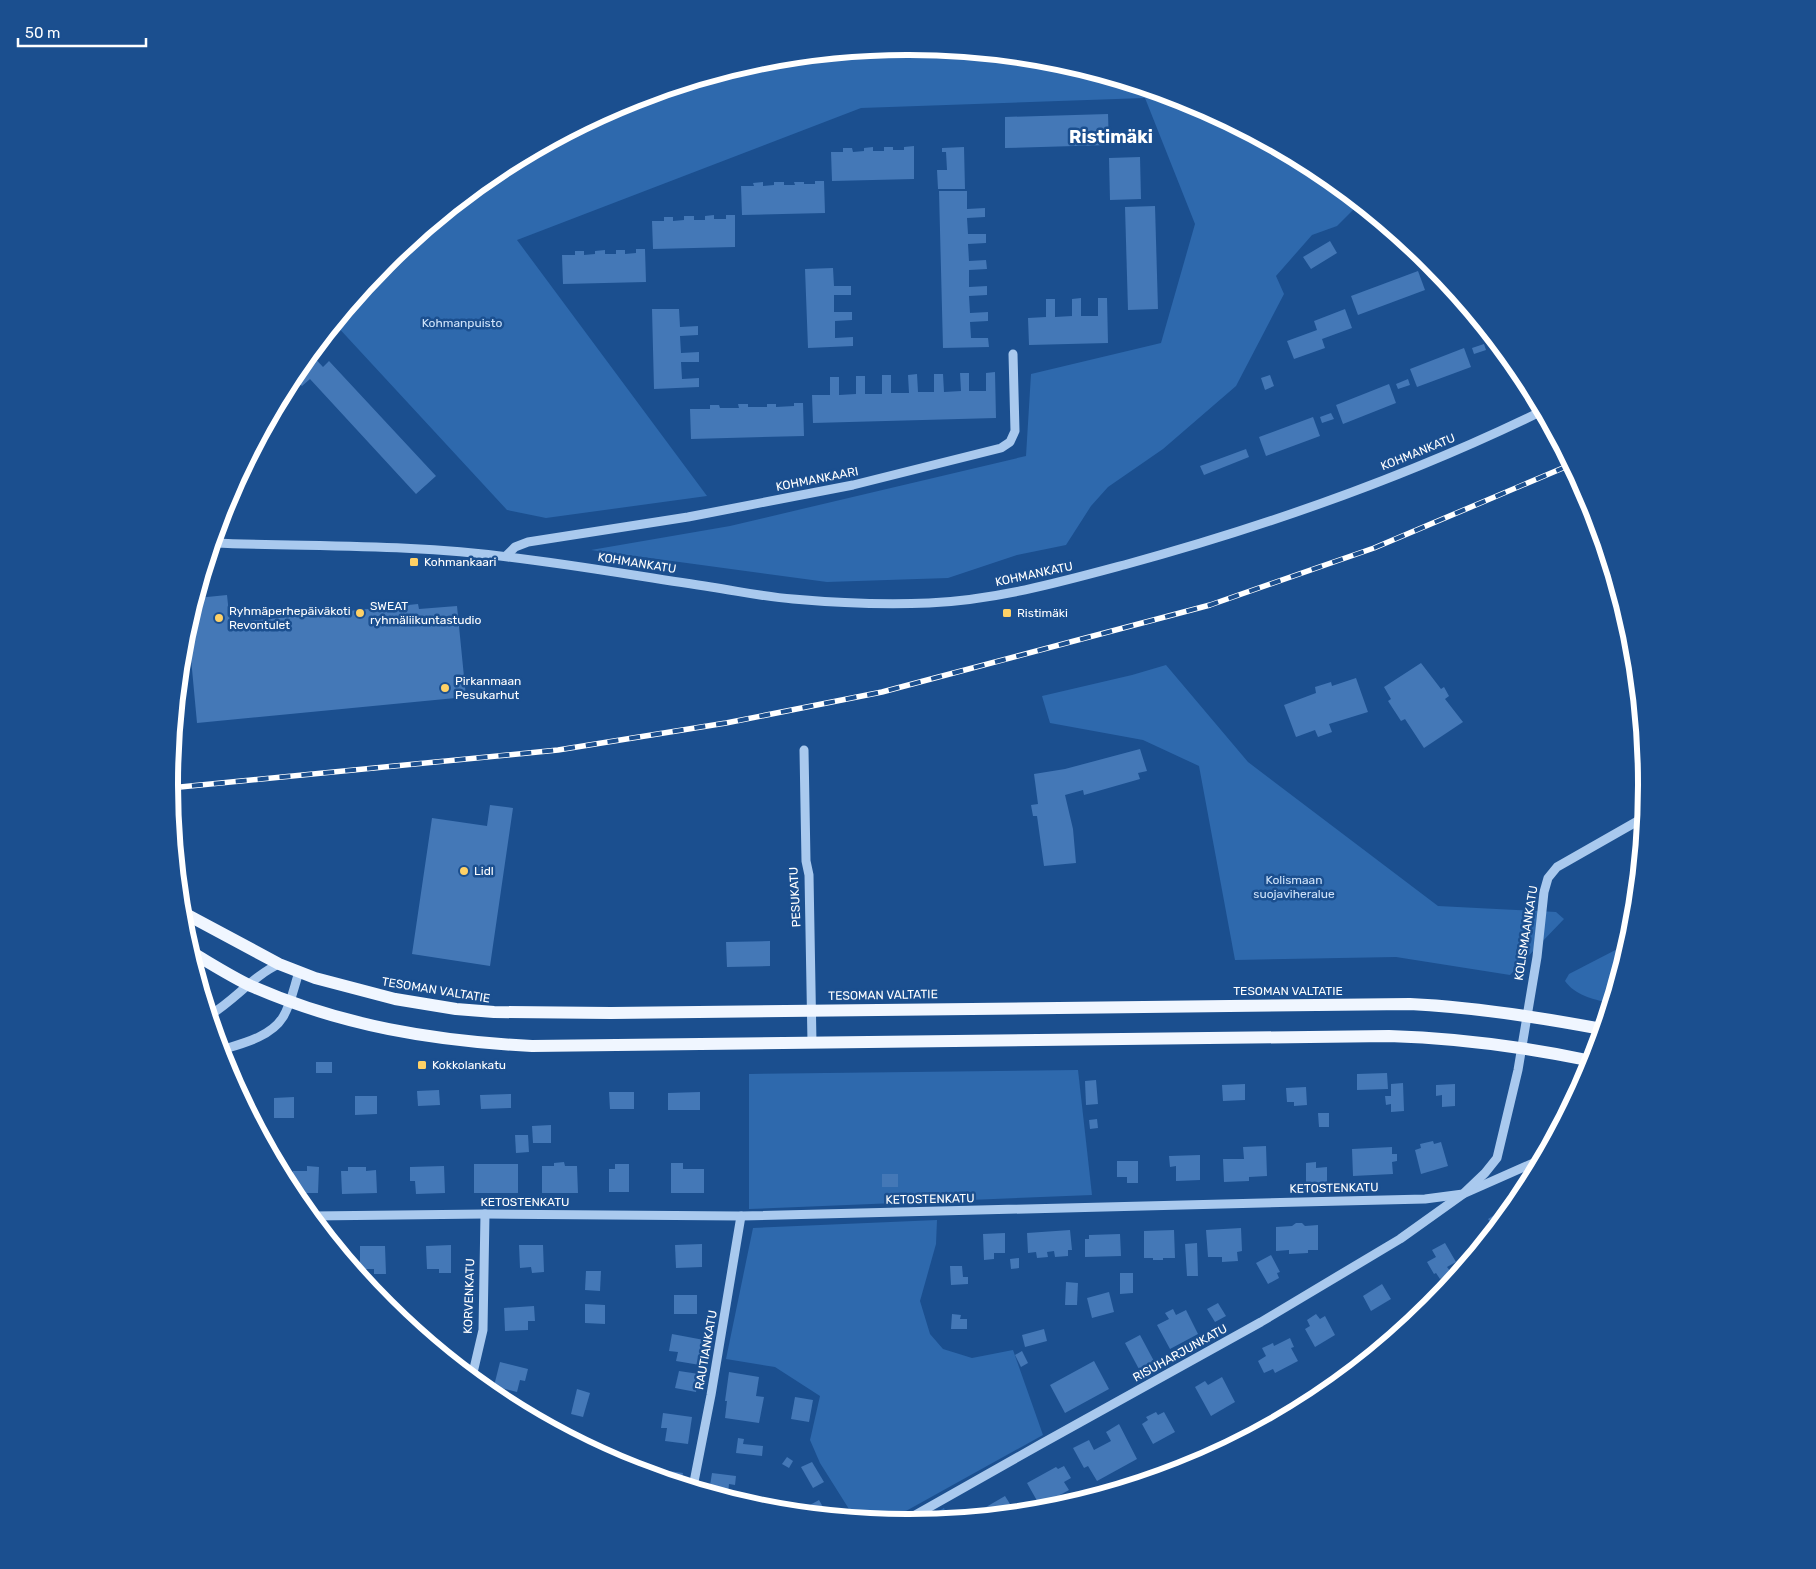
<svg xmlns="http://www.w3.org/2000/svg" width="1816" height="1569" font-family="Rubik,sans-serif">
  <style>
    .green { fill: #2e69ad }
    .building { fill: #4478b7 }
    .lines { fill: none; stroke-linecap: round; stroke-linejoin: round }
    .minor { stroke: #a9c9ee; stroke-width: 9 }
    .major { stroke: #f0f6ff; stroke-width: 12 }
    .rail-casing { stroke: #fff; stroke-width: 5.5 }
    .rail { stroke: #1b4f8f; stroke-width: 4; stroke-dasharray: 11; stroke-linecap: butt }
    .poi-dot { fill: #ffd166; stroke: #1b4f8f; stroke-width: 2 }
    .labels { text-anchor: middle; stroke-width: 5; stroke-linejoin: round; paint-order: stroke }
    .park-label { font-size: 12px; fill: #cfe3fa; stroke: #1b4f8f }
    .street-label { font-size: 12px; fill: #fff; stroke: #1b4f8f }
    .poi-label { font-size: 12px; fill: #fff; stroke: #1b4f8f; text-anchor: start }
    .district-label { font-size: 18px; font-weight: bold; fill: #fff; stroke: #1b4f8f }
    .rim { fill: none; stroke: #fff; stroke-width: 6 }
  </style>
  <rect width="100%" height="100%" fill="#1b4f8f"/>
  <g class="green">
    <polygon points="908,46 1052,60 1191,103 1318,171 1359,204 1337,226 1312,235 1276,276 1284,294 1236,386 1163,449 1108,487 1091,506 1066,545 1017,555 948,578 827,582 591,550 730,526 1026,456 1031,374 1161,343 1195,224 1145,98 861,108 517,240 707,496 546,518 507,510 335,324 386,262 498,171 626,102 764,60"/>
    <polygon points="1166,665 1248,762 1438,906 1556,912 1564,919 1510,975 1396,957 1235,960 1199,766 1143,740 1050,723 1042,696 1132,675"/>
    <path d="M1627,944L1609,1003C1592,999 1575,995 1565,981L1569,974Z"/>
    <polygon points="1078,1070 1092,1195 749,1209 749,1074"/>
    <polygon points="937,1220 936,1244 920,1301 930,1334 943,1349 972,1358 1013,1350 1043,1435 888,1521 854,1517 820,1463 810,1440 820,1396 775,1367 726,1359 753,1228"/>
    <polygon points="944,1508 948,1519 920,1522"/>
  </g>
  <g class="building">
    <polygon points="1108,114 1109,145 1005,148 1005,117"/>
    <polygon points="914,146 914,179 832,181 831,152 843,152 843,148 852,148 853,152 864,151 864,148 873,147 873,151 884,151 884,147 893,147 893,150 904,150 904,147"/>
    <polygon points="964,147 965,189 938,189 937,170 947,170 946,152 942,152 942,148"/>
    <polygon points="1140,157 1141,199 1110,200 1109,158"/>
    <polygon points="815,181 824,181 825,213 742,215 741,186 754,186 753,183 763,182 763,186 774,185 774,182 784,182 784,185 795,185 794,182 804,182 804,184 815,184"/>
    <polygon points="939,191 967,191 967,209 985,208 985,217 967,218 968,234 986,234 986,243 968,244 969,261 986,260 987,269 969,270 969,287 987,286 987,295 969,296 970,313 988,312 988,321 970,322 971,338 988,338 989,347 943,348"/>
    <polygon points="1155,206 1158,309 1128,310 1125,207"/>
    <polygon points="714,215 714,219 726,219 726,215 735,215 735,247 653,249 652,221 664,221 664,217 673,217 673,221 684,220 684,216 694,216 694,220 705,220 705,216"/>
    <polygon points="1330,241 1337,253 1311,269 1303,257"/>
    <polygon points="636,249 645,249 646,282 563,284 562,255 575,255 575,251 584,251 584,255 595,254 595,251 605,250 605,254 616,254 616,250 625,250 625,254 636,253"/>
    <polygon points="1421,255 1430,263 1439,274 1429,278"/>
    <polygon points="833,268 834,286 851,286 851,295 834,295 834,312 852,312 852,320 835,321 835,338 853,337 853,346 808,348 805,269"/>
    <polygon points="1418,271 1425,290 1358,315 1351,296"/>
    <polygon points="1081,298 1081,316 1098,316 1098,298 1107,298 1108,343 1029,345 1028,318 1046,317 1046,299 1055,299 1055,317 1072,316 1072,299"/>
    <polygon points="652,309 679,309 680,327 698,326 698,335 680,336 681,353 699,352 699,362 681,362 682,379 699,378 699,387 654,389"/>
    <polygon points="1345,309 1352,328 1322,339 1325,348 1294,359 1287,341 1317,330 1314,321"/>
    <polygon points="1489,335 1490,335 1500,348 1495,350"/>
    <polygon points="1484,344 1486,350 1474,354 1472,348"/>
    <polygon points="1464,348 1471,367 1417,387 1410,369"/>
    <polygon points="311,354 323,367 329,361 436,476 416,494 310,379 302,386 293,377"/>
    <polygon points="995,372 996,418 813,423 812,395 830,395 830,377 839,377 839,395 856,394 856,376 865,376 865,394 882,394 882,375 891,375 891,393 909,393 908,375 917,374 918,392 934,392 934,374 943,374 944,392 961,391 960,373 969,373 969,391 986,391 986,373"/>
    <polygon points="1270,375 1274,386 1265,390 1261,378"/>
    <polygon points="1408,379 1410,385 1398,389 1396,384"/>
    <polygon points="1389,384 1396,403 1343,424 1336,405"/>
    <polygon points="794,403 803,403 804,436 691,439 690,409 710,409 710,405 719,405 720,408 739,408 738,404 748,404 748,407 767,407 767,404 776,404 776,407 794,406"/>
    <polygon points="1331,413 1334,419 1322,423 1320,417"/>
    <polygon points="1313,417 1320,436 1266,456 1259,437"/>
    <polygon points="1246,449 1249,457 1204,475 1200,466"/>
    <polygon points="227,595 230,623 418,604 419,609 457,606 466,697 197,723 188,626 197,598"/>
    <polygon points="1421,663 1441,689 1444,687 1449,696 1445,699 1463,722 1424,748 1405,719 1401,721 1388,701 1391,699 1384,687"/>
    <polygon points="1356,678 1368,712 1329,724 1332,732 1318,737 1315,730 1296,737 1284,705 1316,693 1315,687 1331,682 1332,686"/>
    <polygon points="1140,749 1147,771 1138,773 1140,779 1084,795 1083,790 1065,795 1073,829 1076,863 1044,866 1037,816 1033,816 1031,805 1038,804 1034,774 1065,769"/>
    <polygon points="490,805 513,808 490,966 412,954 432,818 487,826"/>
    <polygon points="770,941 770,966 727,967 726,942"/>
    <rect x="316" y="1062" width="16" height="11"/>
    <polygon points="1387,1073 1388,1089 1357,1090 1357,1074"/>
    <polygon points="1096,1080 1098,1104 1086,1105 1085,1081"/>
    <polygon points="1403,1083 1404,1111 1391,1112 1391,1104 1386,1105 1385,1096 1391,1096 1391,1084"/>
    <polygon points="1245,1084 1245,1100 1223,1101 1222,1085"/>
    <polygon points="1455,1084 1455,1106 1442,1107 1442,1095 1436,1096 1436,1085"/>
    <polygon points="1306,1087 1307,1105 1294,1106 1294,1102 1287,1102 1286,1088"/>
    <polygon points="439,1090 440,1105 418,1106 417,1091"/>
    <polygon points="609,1092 634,1092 634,1109 610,1109"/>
    <polygon points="700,1092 700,1110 668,1110 668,1093"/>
    <polygon points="511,1094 511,1108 481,1109 480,1095"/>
    <polygon points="355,1096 377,1096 377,1114 355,1115"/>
    <polygon points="294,1097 294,1118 274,1118 274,1098"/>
    <polygon points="1318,1113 1329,1113 1329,1127 1319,1127"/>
    <polygon points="1097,1119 1098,1128 1090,1129 1089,1120"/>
    <polygon points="551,1125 551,1143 533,1143 532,1126"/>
    <polygon points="515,1135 528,1135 529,1152 516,1153"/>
    <polygon points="1433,1141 1434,1144 1441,1142 1448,1166 1421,1174 1415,1150 1421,1148 1420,1144"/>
    <polygon points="1266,1146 1267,1176 1249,1177 1249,1181 1224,1182 1223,1159 1244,1159 1243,1147"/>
    <polygon points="1392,1147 1392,1154 1397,1154 1397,1161 1392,1162 1393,1174 1353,1176 1352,1149"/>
    <polygon points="1200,1155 1200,1180 1176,1181 1176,1166 1170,1167 1169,1156"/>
    <polygon points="1117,1161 1138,1161 1138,1183 1127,1183 1127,1177 1117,1177"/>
    <polygon points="564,1162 565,1166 577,1166 578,1193 542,1193 542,1166 554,1166 554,1163"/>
    <polygon points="1316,1162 1316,1168 1327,1167 1327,1183 1306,1184 1306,1163"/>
    <polygon points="671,1163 683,1163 683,1169 704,1169 704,1193 671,1193"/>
    <rect x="474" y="1164" width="44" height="29"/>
    <polygon points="615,1164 629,1164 629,1192 609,1192 609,1169 615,1169"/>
    <polygon points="307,1166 319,1167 318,1193 293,1193 293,1171 307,1171"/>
    <polygon points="444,1166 445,1193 416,1194 415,1181 410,1181 410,1167"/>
    <polygon points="348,1167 366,1167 366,1171 376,1170 377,1193 342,1194 341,1171 348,1171"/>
    <rect x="882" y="1174" width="16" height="13"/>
    <polygon points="1499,1212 1503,1218 1492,1231 1488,1224 1491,1223 1488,1219"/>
    <polygon points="1296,1223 1302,1223 1305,1226 1318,1225 1318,1250 1308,1250 1308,1253 1289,1254 1289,1250 1276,1251 1276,1227 1292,1226"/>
    <polygon points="1241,1228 1242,1251 1237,1252 1238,1261 1222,1262 1222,1257 1208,1257 1206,1230"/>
    <polygon points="1070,1230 1072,1250 1068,1250 1068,1256 1055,1257 1054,1251 1047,1252 1048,1257 1037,1258 1036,1252 1028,1253 1027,1233"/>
    <polygon points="1174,1230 1175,1258 1163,1258 1163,1260 1153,1260 1153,1258 1144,1258 1144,1231"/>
    <polygon points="1005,1233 1005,1253 994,1253 994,1259 984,1260 983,1234"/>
    <polygon points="1120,1234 1121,1256 1085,1257 1085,1239 1089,1239 1089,1235"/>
    <polygon points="1197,1243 1198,1276 1187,1276 1185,1244"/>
    <polygon points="1445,1243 1456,1262 1447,1267 1451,1272 1440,1279 1436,1273 1434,1274 1427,1262 1436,1257 1432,1250"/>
    <polygon points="702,1244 702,1267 676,1268 675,1245"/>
    <polygon points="451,1245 451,1273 439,1273 439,1269 427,1269 426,1246"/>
    <polygon points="519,1245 543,1245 544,1272 532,1273 531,1267 520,1268"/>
    <polygon points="360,1246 385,1246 386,1274 374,1274 374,1269 360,1269"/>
    <polygon points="1271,1255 1280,1272 1277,1273 1279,1278 1268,1284 1256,1263"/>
    <polygon points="1019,1258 1019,1268 1011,1269 1010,1259"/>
    <polygon points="950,1266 962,1266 963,1277 968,1277 968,1284 951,1285"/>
    <polygon points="586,1271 601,1271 600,1291 585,1290"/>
    <polygon points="1120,1273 1133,1273 1133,1293 1120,1294"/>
    <polygon points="1066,1282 1078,1283 1077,1305 1065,1305"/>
    <polygon points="1382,1284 1391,1299 1371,1311 1363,1296"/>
    <polygon points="1109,1292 1114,1312 1092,1318 1087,1298"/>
    <rect x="674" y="1295" width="23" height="19"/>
    <polygon points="1218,1303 1226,1316 1215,1322 1207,1309"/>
    <polygon points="585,1304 605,1305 605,1324 585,1323"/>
    <polygon points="534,1306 535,1321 528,1321 528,1330 505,1331 504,1308"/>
    <polygon points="1173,1309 1176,1315 1186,1310 1198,1334 1170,1349 1157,1325 1169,1319 1165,1313"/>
    <polygon points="952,1314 961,1315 960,1319 967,1319 967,1329 951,1329"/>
    <polygon points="1316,1314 1320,1319 1325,1316 1335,1335 1315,1347 1305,1329 1310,1326 1307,1320"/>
    <polygon points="1044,1329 1047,1341 1025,1347 1022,1335"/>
    <polygon points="672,1334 704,1340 700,1365 676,1361 678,1352 669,1351"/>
    <polygon points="1140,1335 1155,1363 1140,1371 1125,1343"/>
    <polygon points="1290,1338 1294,1347 1291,1348 1298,1361 1275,1373 1273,1369 1264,1373 1258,1361 1266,1356 1262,1348 1273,1343 1274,1346"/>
    <polygon points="1022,1351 1028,1363 1021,1367 1015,1355"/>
    <polygon points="1094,1361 1109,1389 1065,1413 1050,1385"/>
    <polygon points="500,1362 528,1369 525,1381 520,1380 517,1392 494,1386"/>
    <polygon points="679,1371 699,1374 696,1392 675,1388"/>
    <polygon points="729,1372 759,1377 756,1396 764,1397 759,1423 725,1418 727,1401 725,1401"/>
    <polygon points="1222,1377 1235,1402 1211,1416 1195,1387 1205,1381 1208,1385"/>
    <polygon points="577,1389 590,1393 583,1417 571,1414"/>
    <polygon points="795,1397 813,1400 809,1422 791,1419"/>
    <polygon points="1156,1412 1158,1415 1164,1412 1175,1432 1153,1444 1142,1424 1148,1420 1146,1417"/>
    <polygon points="663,1413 692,1417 688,1444 665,1441 667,1428 661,1428"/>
    <polygon points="1119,1424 1137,1459 1097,1481 1088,1466 1084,1468 1073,1448 1089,1440 1094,1450 1111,1441 1106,1432"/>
    <polygon points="738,1438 744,1439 743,1444 763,1446 762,1456 736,1453"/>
    <polygon points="787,1457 793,1461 789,1468 782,1464"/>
    <polygon points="812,1462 824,1482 813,1488 801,1467"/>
    <polygon points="1064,1466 1071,1478 1064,1482 1069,1490 1040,1506 1027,1483 1056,1467 1058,1469"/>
    <polygon points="662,1470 683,1473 681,1483 661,1477"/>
    <polygon points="712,1473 736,1476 735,1485 729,1484 728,1494 709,1492"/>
    <polygon points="1005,1496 1015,1512 969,1517"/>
    <polygon points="819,1500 827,1514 830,1512 832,1515 815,1514 810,1505"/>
  </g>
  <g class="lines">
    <g class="minor">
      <path d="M214,543C311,547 411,544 508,557C576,565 643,577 711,587C738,591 765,597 793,599C838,603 884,605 929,603C996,600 1061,582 1124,565C1267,526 1409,476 1542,411"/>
      <polyline points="506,556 515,547 528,542 688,517 853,485 1001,448 1010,442 1015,431 1013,354"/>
      <polyline points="804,750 806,861 809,875 812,1043"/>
      <path d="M210,1015C235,1000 253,976 279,964"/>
      <path d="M221,1050C241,1044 271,1037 283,1017C291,1004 294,987 299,972"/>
      <polyline points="312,1216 485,1214 741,1216 1425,1199 1463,1194 1540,1160"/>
      <polyline points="472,1377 483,1330 485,1214"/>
      <polyline points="693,1487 711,1395 741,1216"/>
      <polyline points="903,1522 1041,1444 1261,1322 1400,1239 1463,1194 1485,1173 1497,1158 1518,1070 1537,957 1544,892 1548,878 1557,867 1643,818"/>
    </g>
    <g class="major">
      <path d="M182,912L279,964L315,978L395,999L456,1009L494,1012L611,1013L1410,1004C1475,1007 1538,1017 1602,1029"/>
      <path d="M191,952C210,963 230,976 251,986C342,1026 434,1041 532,1046L1389,1036C1458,1038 1525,1047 1592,1061"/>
    </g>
    <defs>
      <polyline id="rail" points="170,788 558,750 726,723 882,692 1210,605 1374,548 1570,465"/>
    </defs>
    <use href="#rail" class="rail-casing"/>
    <use href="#rail" class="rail"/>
  </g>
  <g class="poi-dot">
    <rect x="409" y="557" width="10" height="10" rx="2.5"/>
    <circle cx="360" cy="613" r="5"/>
    <rect x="1002" y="608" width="10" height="10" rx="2.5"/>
    <circle cx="219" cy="618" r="5"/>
    <circle cx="445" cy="688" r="5"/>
    <circle cx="464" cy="871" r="5"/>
    <rect x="417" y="1060" width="10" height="10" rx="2.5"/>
  </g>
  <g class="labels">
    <g class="park-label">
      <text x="462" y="327">Kohmanpuisto</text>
      <text x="1294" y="884">Kolismaan<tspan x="1294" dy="14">suojaviheralue</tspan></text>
    </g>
    <g class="street-label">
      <text transform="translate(1418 452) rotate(-22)" y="4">KOHMANKATU</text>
      <text transform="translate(817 479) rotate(-11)" y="4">KOHMANKAARI</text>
      <text transform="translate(637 563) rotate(9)" y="4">KOHMANKATU</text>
      <text transform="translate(1034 574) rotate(-12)" y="4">KOHMANKATU</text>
      <text transform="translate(795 897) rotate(-93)" y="4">PESUKATU</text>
      <text transform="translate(1526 933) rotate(-81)" y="4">KOLISMAANKATU</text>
      <text transform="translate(436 990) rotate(9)" y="4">TESOMAN VALTATIE</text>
      <text x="1288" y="995">TESOMAN VALTATIE</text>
      <text transform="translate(883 995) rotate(-1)" y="4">TESOMAN VALTATIE</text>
      <text transform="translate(1334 1188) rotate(-1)" y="4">KETOSTENKATU</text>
      <text transform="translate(930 1199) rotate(-1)" y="4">KETOSTENKATU</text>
      <text x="525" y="1206">KETOSTENKATU</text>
      <text transform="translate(469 1296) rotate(-88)" y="4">KORVENKATU</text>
      <text transform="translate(706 1350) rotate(-80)" y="4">RAUTIANKATU</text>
      <text transform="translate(1180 1353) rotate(-29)" y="4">RISUHARJUNKATU</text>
    </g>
    <g class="poi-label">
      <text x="424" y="566">Kohmankaari</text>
      <text x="370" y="610">SWEAT<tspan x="370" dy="14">ryhmäliikuntastudio</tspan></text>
      <text x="229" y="615">Ryhmäperhepäiväkoti<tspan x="229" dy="14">Revontulet</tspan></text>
      <text x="1017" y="617">Ristimäki</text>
      <text x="455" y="685">Pirkanmaan<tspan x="455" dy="14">Pesukarhut</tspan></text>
      <text x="474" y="875">Lidl</text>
      <text x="432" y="1069">Kokkolankatu</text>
    </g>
    <g class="district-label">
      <text x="1111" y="143">Ristimäki</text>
    </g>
  </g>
  <path d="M0 0H1816V1569H0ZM907 55H909A729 729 0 0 1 1638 784V785A729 729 0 0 1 909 1514H907A729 729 0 0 1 178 785V784A729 729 0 0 1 907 55Z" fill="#1b4f8f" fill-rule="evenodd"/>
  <path class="rim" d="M907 55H909A729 729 0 0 1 1638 784V785A729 729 0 0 1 909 1514H907A729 729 0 0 1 178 785V784A729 729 0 0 1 907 55Z"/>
  <path d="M18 38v8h128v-8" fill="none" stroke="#ffffff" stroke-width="2.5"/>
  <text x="25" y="38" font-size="15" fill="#ffffff" stroke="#1b4f8f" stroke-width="4" paint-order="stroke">50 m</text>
</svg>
